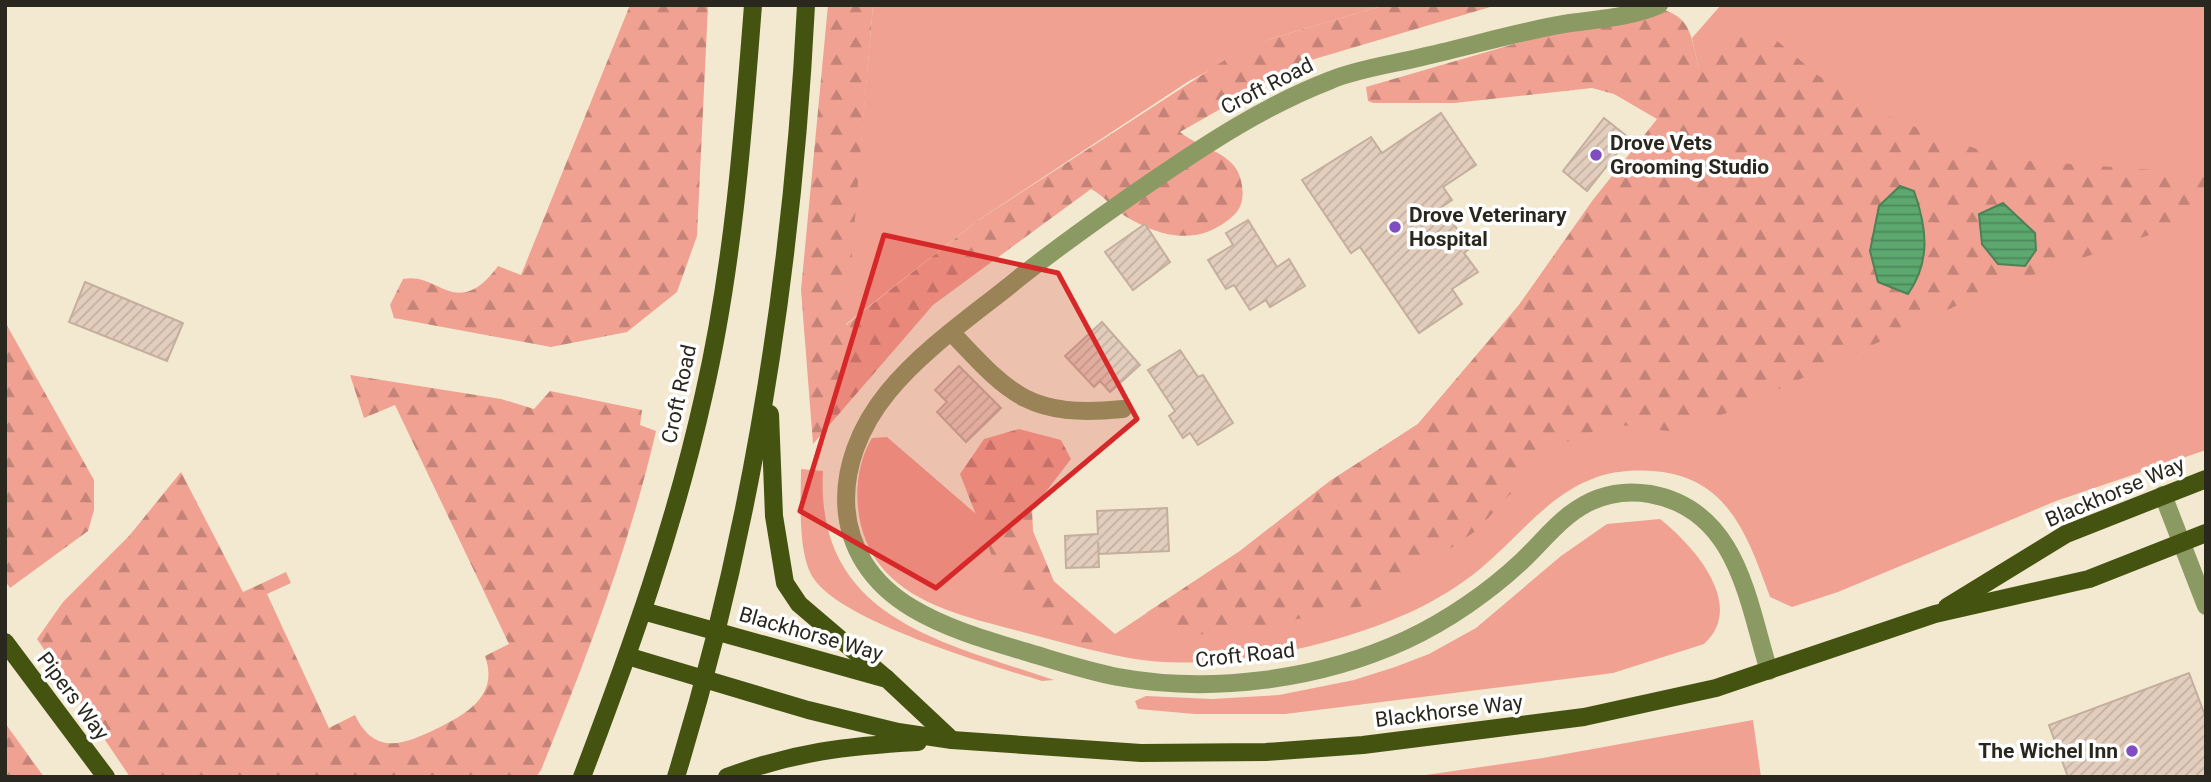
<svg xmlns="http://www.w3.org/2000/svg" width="2211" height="782" font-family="Roboto,sans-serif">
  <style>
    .grass { fill: #f1a192 }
    .forest { fill: url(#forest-firs) }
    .water { fill: url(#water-rules); stroke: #4d8157; stroke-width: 2 }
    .building { fill: url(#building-hatch); stroke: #c4af9e; stroke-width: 2 }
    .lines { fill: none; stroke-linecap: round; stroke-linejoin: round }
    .minor { stroke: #8b9a63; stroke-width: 18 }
    .major { stroke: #455311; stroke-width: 18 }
    .marked { fill: #d62828; fill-opacity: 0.2; stroke: #d62828; stroke-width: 5; stroke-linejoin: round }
    .poi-dot { fill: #814bc2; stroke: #fff; stroke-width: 2.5 }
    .labels { text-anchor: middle; stroke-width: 7; stroke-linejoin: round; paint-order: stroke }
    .street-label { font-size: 21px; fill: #2a271e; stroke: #fff }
    .poi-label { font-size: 21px; font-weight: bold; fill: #2a271e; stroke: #fff; text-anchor: start }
  </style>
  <defs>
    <pattern id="forest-firs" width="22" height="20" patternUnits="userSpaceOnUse" patternTransform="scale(1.75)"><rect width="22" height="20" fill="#f1a192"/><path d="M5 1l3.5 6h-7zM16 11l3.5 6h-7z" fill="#c38377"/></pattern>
    <pattern id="water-rules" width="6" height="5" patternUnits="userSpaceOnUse" patternTransform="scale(1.75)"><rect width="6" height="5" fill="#5ca86f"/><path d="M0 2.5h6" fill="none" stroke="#4c895b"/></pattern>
    <pattern id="building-hatch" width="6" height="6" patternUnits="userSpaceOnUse" patternTransform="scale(1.75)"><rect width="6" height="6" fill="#e3cdbc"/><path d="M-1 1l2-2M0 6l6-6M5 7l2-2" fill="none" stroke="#c3b0a1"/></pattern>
  </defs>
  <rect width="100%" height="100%" fill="#f2e9d0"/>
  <g class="grass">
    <polygon points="873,5 1385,5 1270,39 1189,81 977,221 845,325"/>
    <path d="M1721,5H2206V450L2056,501L1838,592L1792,607L1770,597C1743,522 1721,465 1627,471C1561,476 1527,530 1480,569C1462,584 1436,600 1415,610C1338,646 1214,674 1129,658C1091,651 1053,640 1015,630C970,618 916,606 884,570C853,536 849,476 872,438L887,437L1115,634L1240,551L1330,481L1418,424L1519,305L1593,200L1699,70L1692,38Z"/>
    <path d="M801,469L823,471C815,619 943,642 1054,680L1042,681C990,665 843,622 814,579C797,555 801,498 801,469Z"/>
    <path d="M1660,519C1693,545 1747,605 1704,644L1613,673L1285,714H1195L1138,709L1135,701L1146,696L1212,699L1279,695L1354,680L1395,667L1429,654L1476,628L1561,556L1607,524Z"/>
    <polygon points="1753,720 1761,777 1412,777 1543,758"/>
  </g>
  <g class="forest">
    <path d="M630,5H708L697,236L677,292L627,332L551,347L394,318L390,305L403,279C438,271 457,322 498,266L521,275Z"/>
    <path d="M828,5H873L846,325L977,221L1225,60L1270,39L1385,5H1497L1301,63L1180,132C1196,146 1226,151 1237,170C1244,184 1246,204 1234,215C1200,247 1161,238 1125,216C1113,208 1104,196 1091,189L933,305L813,444L801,290Z"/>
    <path d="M1644,6C1690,12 1690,28 1699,69L1725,37L1765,31L1819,76L1896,120L2005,159L2206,174V209L2155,233L1992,289L1730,412L1668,431L1613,424L1555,446L1477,530L1368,605L1238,631L1182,636L1146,613L1240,551L1330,481L1418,424L1519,305L1593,200L1657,119L1614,94L1592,88L1454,103H1373L1368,101L1366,87Z"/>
    <polygon points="5,322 94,480 94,510 88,531 10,588 5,581"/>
    <path d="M350,375L501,399L534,409L550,391L642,410L640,425L656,431C629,548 586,659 541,770L536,777H130L37,639L63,602L129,536L181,472L243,592L286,572L291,583L267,594L329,728L355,715C375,757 405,744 438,728C468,713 499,695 485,656L509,644L395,405L364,418Z"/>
    <polygon points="1019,429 1061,440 1071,459 1032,510 1033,531 1058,591 1097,629 1098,638 1089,649 1038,624 1001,579 960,474 984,439"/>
    <polygon points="5,723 44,777 5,777"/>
  </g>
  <g class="water">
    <path d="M1900,186L1914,191C1927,228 1931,261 1908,294L1878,282L1870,251L1879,206Z"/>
    <polygon points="2003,203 2035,233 2036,250 2025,266 1998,264 1982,244 1979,214"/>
  </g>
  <g class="building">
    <polygon points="1441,113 1476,165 1443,187 1452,200 1442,207 1470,248 1464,253 1478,272 1452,289 1462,304 1419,333 1360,247 1351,253 1302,180 1371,137 1382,153"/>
    <polygon points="1604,118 1629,138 1587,191 1563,171"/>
    <polygon points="1248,220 1277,267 1289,259 1305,286 1270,307 1266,300 1250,310 1234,285 1226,289 1208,260 1233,245 1226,233"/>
    <polygon points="1145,224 1170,262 1133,290 1105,252"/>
    <polygon points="85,282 183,323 167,361 69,322"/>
    <polygon points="1102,322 1140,365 1110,392 1100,381 1094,387 1065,356"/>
    <polygon points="1180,350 1198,377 1203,375 1233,423 1198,445 1190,433 1183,438 1169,416 1175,411 1148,370"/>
    <polygon points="959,366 1001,408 966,442 937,412 947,402 935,390"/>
    <polygon points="1167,508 1169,551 1099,554 1098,542 1099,567 1066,568 1065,536 1098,534 1097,511"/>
    <polygon points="2189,673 2206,718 2206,777 2068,777 2049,725"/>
  </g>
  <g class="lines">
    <g class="minor">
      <path d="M1659,5C1629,18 1596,19 1564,24C1517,32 1471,46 1426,56C1395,64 1360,68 1331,80C1266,105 1208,143 1151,182C1106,213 1062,244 1019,278C975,314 924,348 888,392C830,463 827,557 912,608C945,628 986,640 1023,651C1054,660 1086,671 1118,677C1211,694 1319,680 1406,640C1447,621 1489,592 1522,561C1538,546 1552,528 1569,515C1593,496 1620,489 1650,494C1738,510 1747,600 1769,671"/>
      <path d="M952,333C1011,396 1030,418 1123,409"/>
      <polyline points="2163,495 2206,606"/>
    </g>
    <g class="major">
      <polyline points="770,414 774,516 785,583 799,604 887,679"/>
      <polyline points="1947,607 2066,534 2206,479"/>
      <polyline points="643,611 887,679 952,740"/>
      <polyline points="5,642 106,777"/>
      <polyline points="627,656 808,710 898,732 952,740 1141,753 1266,752 1363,745 1584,717 1716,688 1935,614 2089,579 2206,533"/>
      <path d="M582,777C630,651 675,525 704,394C733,267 743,135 753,5"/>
      <path d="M676,777C753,526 793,267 806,5"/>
      <path d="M727,777C794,752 846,746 918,742"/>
    </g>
  </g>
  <path class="marked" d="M884,235L1058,273L1137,419L936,588L800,511Z"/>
  <g class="poi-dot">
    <circle cx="1596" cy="155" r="7"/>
    <circle cx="1395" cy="227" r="7"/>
    <circle cx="2132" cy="751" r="7"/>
  </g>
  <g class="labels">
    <g class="street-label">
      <text transform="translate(1267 86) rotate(-27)" y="7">Croft Road</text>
      <text transform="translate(679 394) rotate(-78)" y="7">Croft Road</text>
      <text transform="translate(2115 492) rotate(-23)" y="7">Blackhorse Way</text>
      <text transform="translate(811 634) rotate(16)" y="7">Blackhorse Way</text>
      <text transform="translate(1245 655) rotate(-6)" y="7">Croft Road</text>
      <text transform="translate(73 696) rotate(53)" y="7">Pipers Way</text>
      <text transform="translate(1449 711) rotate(-7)" y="7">Blackhorse Way</text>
    </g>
    <g class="poi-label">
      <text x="1610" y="150">Drove Vets<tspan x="1610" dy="24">Grooming Studio</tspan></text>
      <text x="1409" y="222">Drove Veterinary<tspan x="1409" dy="24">Hospital</tspan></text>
      <text x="2118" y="758" text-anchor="end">The Wichel Inn</text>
    </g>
  </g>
  <rect width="2211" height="782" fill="none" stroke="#2a271e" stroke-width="14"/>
</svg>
